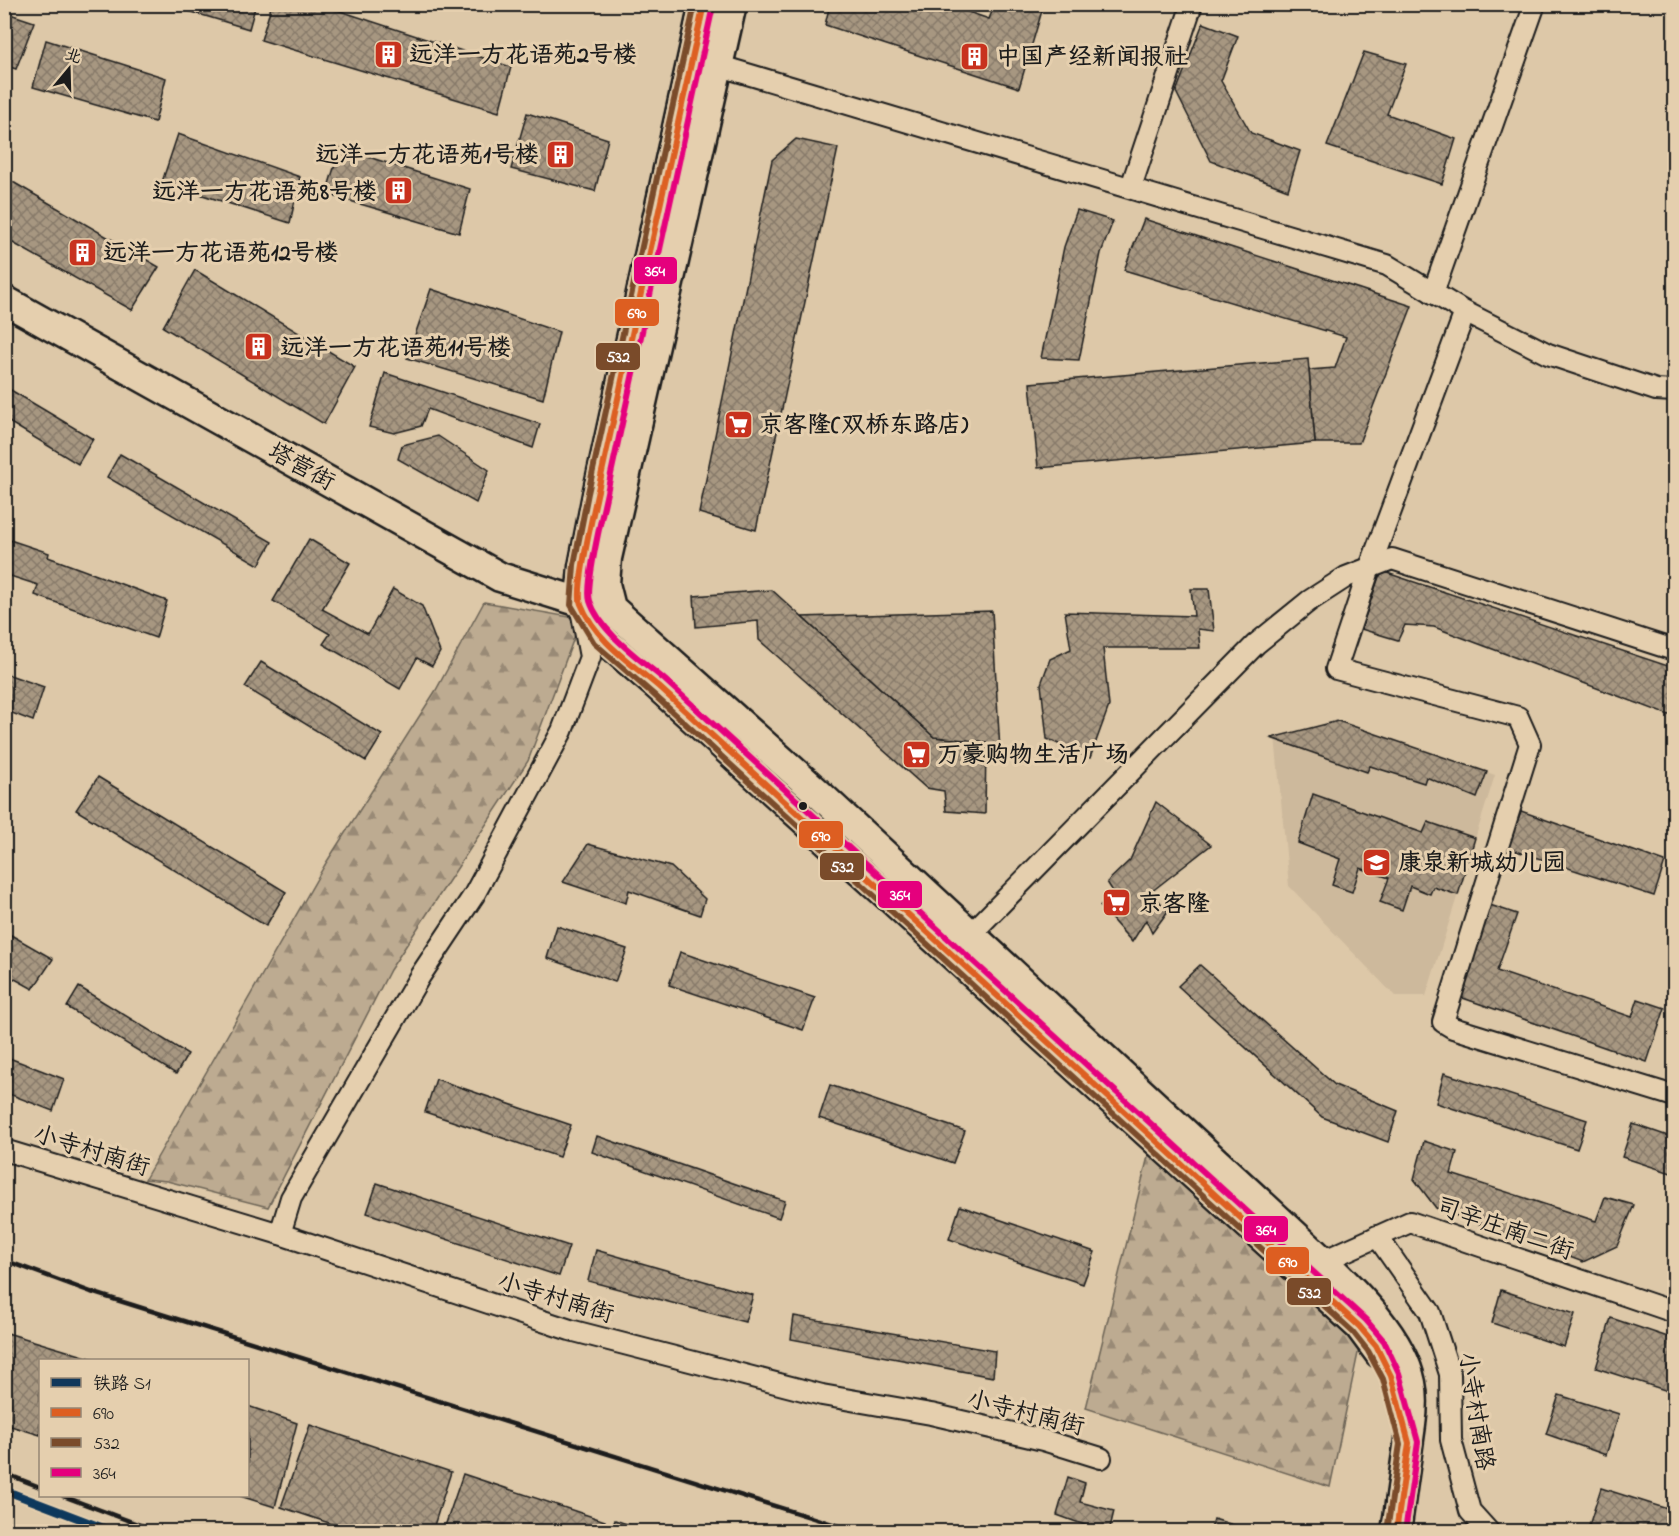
<svg xmlns="http://www.w3.org/2000/svg" width="1679" height="1536" font-family="'Indie Flower','LXGW WenKai TC',sans-serif">
  <style>
    .built { fill: #cdb99c }
    .forest { fill: url(#forest-firs); stroke: #6c6456; stroke-width: 1.5 }
    .building { fill: url(#building-cross-hatch); stroke: #1c1c1c; stroke-width: 1.5 }
    .lines { fill: none; stroke-linecap: round; stroke-linejoin: round }
    .street-casing { stroke: #1c1c1c; stroke-width: 24 }
    .secondary-casing { stroke: #1c1c1c; stroke-width: 33 }
    .street { stroke: #e5cfae; stroke-width: 20 }
    .secondary { stroke: #e5cfae; stroke-width: 28 }
    .rail { stroke: #1c1c1c; stroke-width: 4.5 }
    .bus-1-casing { stroke: #e5cfae; stroke-width: 10 }
    .bus-2-casing { stroke: #e5cfae; stroke-width: 10 }
    .bus-3-casing { stroke: #e5cfae; stroke-width: 10 }
    .bus-1 { stroke: #dd5e21; stroke-width: 6 }
    .bus-2 { stroke: #7a4b2a; stroke-width: 6 }
    .bus-3 { stroke: #e5007d; stroke-width: 6 }
    .rail-1-casing { stroke: #e5cfae; stroke-width: 12 }
    .rail-1 { stroke: #11385b; stroke-width: 8 }
    .bus-dot { fill: #1c1c1c; stroke: #e5cfae; stroke-width: 2 }
    .labels { text-anchor: middle; stroke-width: 6; stroke-linejoin: round; paint-order: stroke }
    .poi-label { font-size: 24px; font-weight: bold; fill: #1c1c1c; stroke: #e5cfae; text-anchor: start }
    .street-label { font-size: 24px; fill: #1c1c1c; stroke: #e5cfae }
    .line-badge { stroke: #e5cfae; stroke-width: 2 }
    .badge-label { font-size: 16px; text-anchor: middle; font-weight: bold; fill: #fff }
  </style>
  <defs>
    <pattern id="forest-firs" width="22" height="20" patternUnits="userSpaceOnUse" patternTransform="scale(1.5)"><rect width="22" height="20" fill="#bdab91"/><path d="M5 1l3.5 6h-7zM16 11l3.5 6h-7z" fill="#998a76"/></pattern>
    <pattern id="building-cross-hatch" width="8" height="8" patternUnits="userSpaceOnUse" patternTransform="scale(1.5)"><rect width="8" height="8" fill="#a79781"/><path d="M0 0l8 8M0 8l8-8" fill="none" stroke="#877a69"/></pattern>
  </defs>
  <rect width="100%" height="100%" fill="#ddc8a8"/>
  <filter id="ink" filterUnits="userSpaceOnUse"><feTurbulence type="fractalNoise" baseFrequency=".0167" numOctaves="2"/><feDisplacementMap in="SourceGraphic" scale="12" xChannelSelector="R" yChannelSelector="G"/><feConvolveMatrix kernelMatrix="1 2 1 2 8 2 1 2 1" color-interpolation-filters="sRGB"/></filter>
  <g filter="url(#ink)">
    <polygon class="built" points="1338,721 1495,775 1426,996 1395,996 1289,886 1275,736"/>
    <g class="forest">
      <polygon points="484,602 581,619 528,761 390,970 268,1207 167,1181 145,1179 326,863 436,690"/>
      <polygon points="1153,1136 1362,1334 1330,1487 1086,1408"/>
    </g>
    <g class="building">
      <polygon points="165,4 256,4 249,29"/>
      <polygon points="272,4 319,4 511,67 499,112 261,40"/>
      <polygon points="830,4 945,4 989,19 995,4 1044,4 1019,88 825,25"/>
      <polygon points="4,12 34,22 16,69 4,65"/>
      <polygon points="1203,23 1238,36 1221,81 1251,133 1300,151 1288,190 1211,161 1176,92"/>
      <polygon points="46,40 166,78 155,122 33,87"/>
      <polygon points="1364,52 1406,64 1387,114 1456,139 1442,184 1327,146"/>
      <polygon points="527,113 608,139 595,191 511,169"/>
      <polygon points="178,134 300,177 290,223 162,182"/>
      <polygon points="796,139 838,148 756,530 699,513 772,160"/>
      <polygon points="340,148 470,189 459,233 326,194"/>
      <polygon points="6,178 159,267 132,310 4,238"/>
      <polygon points="1077,210 1113,221 1101,253 1079,360 1041,358 1064,247"/>
      <polygon points="1144,219 1412,306 1359,443 1315,443 1309,370 1335,368 1346,337 1124,270"/>
      <polygon points="195,270 355,367 324,424 163,327"/>
      <polygon points="431,289 559,332 543,399 407,358"/>
      <polygon points="1308,359 1315,443 1038,468 1030,383"/>
      <polygon points="385,373 540,424 533,448 428,409 421,426 394,433 369,427"/>
      <polygon points="4,386 93,439 78,464 4,419"/>
      <polygon points="438,436 489,470 476,503 398,459 402,445"/>
      <polygon points="120,454 272,542 259,565 107,477"/>
      <polygon points="4,538 49,553 48,557 167,601 156,638 35,595 38,585 4,574"/>
      <polygon points="309,539 350,563 322,609 368,634 393,589 422,606 440,652 432,666 417,658 400,689 323,644 330,634 273,601"/>
      <polygon points="1381,571 1674,668 1674,717 1434,627 1405,625 1398,640 1361,629"/>
      <polygon points="1191,589 1209,589 1214,631 1198,629 1200,648 1103,648 1109,706 1090,758 1047,739 1041,684 1050,659 1071,649 1065,612 1194,616"/>
      <polygon points="772,590 934,737 986,742 985,814 946,811 944,791 926,788 759,640 758,621 696,627 694,596"/>
      <polygon points="992,611 1000,751 986,762 986,742 934,737 802,617"/>
      <polygon points="261,662 382,735 366,761 245,687"/>
      <polygon points="4,673 44,687 33,721 4,710"/>
      <polygon points="1338,721 1487,772 1477,798 1426,777 1424,783 1370,766 1367,772 1271,738"/>
      <polygon points="98,777 286,892 266,926 76,810"/>
      <polygon points="1313,794 1423,833 1428,822 1475,838 1458,895 1433,887 1430,894 1410,886 1402,910 1380,902 1389,878 1360,868 1352,892 1332,885 1340,859 1298,843"/>
      <polygon points="1156,802 1211,845 1151,892 1168,911 1152,933 1146,920 1132,942 1100,906 1114,893 1107,882 1130,860"/>
      <polygon points="1521,811 1665,862 1654,896 1507,848"/>
      <polygon points="588,844 671,867 705,899 700,915 629,890 626,903 563,882"/>
      <polygon points="1487,904 1517,914 1497,971 1632,1017 1638,999 1665,1008 1647,1062 1457,996"/>
      <polygon points="557,926 627,949 615,982 547,958"/>
      <polygon points="4,931 53,959 33,989 4,973"/>
      <polygon points="680,952 815,998 803,1030 669,985"/>
      <polygon points="1200,965 1335,1085 1398,1111 1388,1142 1322,1117 1178,986"/>
      <polygon points="79,987 188,1054 176,1074 67,1007"/>
      <polygon points="4,1056 64,1079 53,1111 4,1092"/>
      <polygon points="1444,1073 1587,1120 1577,1149 1436,1103"/>
      <polygon points="436,1079 571,1125 559,1157 425,1112"/>
      <polygon points="830,1085 965,1131 953,1163 819,1118"/>
      <polygon points="1633,1124 1674,1138 1674,1174 1622,1157"/>
      <polygon points="597,1136 785,1201 779,1218 592,1152"/>
      <polygon points="1424,1141 1457,1152 1451,1174 1596,1221 1605,1197 1634,1205 1617,1246 1583,1262 1436,1208 1414,1179"/>
      <polygon points="377,1183 569,1246 559,1276 367,1213"/>
      <polygon points="960,1206 1095,1252 1083,1284 949,1239"/>
      <polygon points="596,1250 753,1295 745,1322 588,1281"/>
      <polygon points="1501,1290 1575,1314 1564,1347 1492,1323"/>
      <polygon points="794,1316 995,1351 993,1377 791,1339"/>
      <polygon points="1611,1318 1674,1339 1674,1393 1596,1368"/>
      <polygon points="4,1332 97,1360 40,1360 40,1435 4,1424"/>
      <polygon points="1559,1395 1619,1414 1606,1455 1546,1434"/>
      <polygon points="248,1406 297,1423 275,1507 240,1496 248,1496"/>
      <polygon points="310,1425 451,1472 432,1532 356,1532 281,1507"/>
      <polygon points="463,1474 605,1521 602,1532 443,1532"/>
      <polygon points="1068,1477 1085,1483 1080,1502 1114,1511 1109,1532 1104,1532 1057,1515"/>
      <polygon points="1601,1488 1674,1511 1674,1532 1587,1532"/>
      <polygon points="1214,1519 1256,1532 1210,1532"/>
      <polygon points="615,1520 650,1532 611,1532"/>
    </g>
    <g class="lines">
      <defs>
        <g id="street">
          <polyline points="707,62 1387,265 1465,312 1548,354 1656,390 1674,391"/>
          <polyline points="1131,187 1192,4"/>
          <polyline points="1433,293 1535,4"/>
          <polyline points="1465,312 1370,567 1336,669 1518,717 1530,744 1443,1022 1453,1028 1674,1096"/>
          <polyline points="970,935 1256,644 1309,601 1346,577 1392,559 1674,650"/>
          <polyline points="4,1150 280,1234 570,1330 822,1395 931,1414 1043,1440 1101,1458"/>
          <polyline points="280,1234 291,1198 420,976 474,895 562,731 590,657 582,615"/>
          <polyline points="1377,1236 1430,1312 1450,1374 1451,1440 1470,1511 1489,1532"/>
          <polyline points="1323,1261 1410,1222 1674,1312"/>
        </g>
        <g id="secondary">
          <polyline points="704,4 597,495 583,567 580,602 601,637 659,687 1318,1288 1359,1326 1379,1353"/>
          <path d="M732,4L607,558L605,584L611,608L817,792L1323,1261C1355,1292 1402,1337 1411,1383C1414,1397 1413,1411 1411,1425L1396,1532"/>
          <polyline points="4,300 500,577 580,602 597,605"/>
        </g>
      </defs>
      <use href="#street" class="street-casing"/>
      <use href="#secondary" class="secondary-casing"/>
      <use href="#street" class="street"/>
      <use href="#secondary" class="secondary"/>
      <g class="rail">
        <polyline points="4,1260 91,1292 858,1532"/>
        <polyline points="4,1473 40,1487"/>
        <polyline points="63,1496 159,1532"/>
      </g>
      <defs>
        <path id="bus-1" d="M704,4L597,495C593,514 575,590 581,604C595,640 631,663 659,687L1359,1326L1376,1346L1391,1376L1409,1443L1396,1532"/>
        <polyline id="bus-2" points="695,4 588,493 574,565 571,605 594,643 653,694 1353,1332 1368,1351 1383,1379 1400,1444 1387,1531"/>
        <path id="bus-3" d="M713,6L606,497C602,516 585,586 590,601C600,632 641,660 665,680L1366,1320L1384,1341L1399,1373L1418,1442L1405,1532"/>
      </defs>
      <use href="#bus-1" class="bus-1-casing"/>
      <use href="#bus-2" class="bus-2-casing"/>
      <use href="#bus-3" class="bus-3-casing"/>
      <use href="#bus-1" class="bus-1"/>
      <use href="#bus-2" class="bus-2"/>
      <use href="#bus-3" class="bus-3"/>
      <defs>
        <polyline id="rail-1" points="4,1490 114,1532"/>
      </defs>
      <use href="#rail-1" class="rail-1-casing"/>
      <use href="#rail-1" class="rail-1"/>
    </g>
  </g>
  <defs>
    <symbol id="building-square" viewBox="-11 -11 22 22"><rect x="-9" y="-9" width="18" height="18" rx="4" fill="#c8321e" stroke="#e5cfae"/><path d="M-4-6H4V6H1V3H-1V6H-4ZM-2.5-4.3h1.7v1.8h-1.7ZM.8-4.3h1.7v1.8H.8ZM-2.5-1h1.7V.8h-1.7ZM.8-1h1.7V.8H.8Z" fill="#fff"/></symbol>
    <symbol id="supermarket-square" viewBox="-11 -11 22 22"><rect x="-9" y="-9" width="18" height="18" rx="4" fill="#c8321e" stroke="#e5cfae"/><path d="M-6-5.5h2.5l.6 2H6L4.5 2H-2.5L-4.4-4H-6ZM-1.5 3.2a1.3 1.3 0 1 0 .1 0ZM3 3.2a1.3 1.3 0 1 0 .1 0Z" fill="#fff"/></symbol>
    <symbol id="school-square" viewBox="-11 -11 22 22"><rect x="-9" y="-9" width="18" height="18" rx="4" fill="#c8321e" stroke="#e5cfae"/><path d="M0-5L7-2L0 1L-7-2ZM-4 1L0 2.5L4 1V4Q0 6-4 4Z" fill="#fff"/></symbol>
  </defs>
  <g fill-rule="evenodd">
    <use href="#building-square" x="372" y="38" width="33" height="33"/>
    <use href="#building-square" x="958" y="40" width="33" height="33"/>
    <use href="#building-square" x="544" y="138" width="33" height="33"/>
    <use href="#building-square" x="382" y="174" width="33" height="33"/>
    <use href="#building-square" x="66" y="236" width="33" height="33"/>
    <use href="#building-square" x="242" y="330" width="33" height="33"/>
    <use href="#supermarket-square" x="722" y="408" width="33" height="33"/>
    <use href="#supermarket-square" x="900" y="738" width="33" height="33"/>
    <use href="#school-square" x="1360" y="846" width="33" height="33"/>
    <use href="#supermarket-square" x="1100" y="886" width="33" height="33"/>
  </g>
  <circle class="bus-dot" cx="803" cy="806" r="5"/>
  <g class="labels">
    <g class="poi-label">
      <text x="409" y="62">远洋一方花语苑2号楼</text>
      <text x="996" y="64">中国产经新闻报社</text>
      <text x="539" y="162" text-anchor="end">远洋一方花语苑1号楼</text>
      <text x="377" y="199" text-anchor="end">远洋一方花语苑8号楼</text>
      <text x="103" y="260">远洋一方花语苑12号楼</text>
      <text x="280" y="355">远洋一方花语苑11号楼</text>
      <text x="759" y="432">京客隆(双桥东路店)</text>
      <text x="937" y="762">万豪购物生活广场</text>
      <text x="1398" y="870">康泉新城幼儿园</text>
      <text x="1138" y="911">京客隆</text>
    </g>
    <g class="street-label">
      <text transform="translate(302 466) rotate(29)" y="8">塔营街</text>
      <text transform="translate(92 1150) rotate(17)" y="8">小寺村南街</text>
      <text transform="translate(1505 1228) rotate(19)" y="8">司辛庄南二街</text>
      <text transform="translate(556 1297) rotate(17)" y="8">小寺村南街</text>
      <text transform="translate(1477 1411) rotate(81)" y="8">小寺村南路</text>
      <text transform="translate(1026 1412) rotate(14)" y="8">小寺村南街</text>
    </g>
  </g>
  <g class="line-badge">
    <rect x="633" y="256" width="45" height="29" rx="6" fill="#e5007d"/>
    <rect x="614" y="298" width="46" height="29" rx="6" fill="#dd5e21"/>
    <rect x="595" y="342" width="46" height="29" rx="6" fill="#7a4b2a"/>
    <rect x="798" y="820" width="46" height="29" rx="6" fill="#dd5e21"/>
    <rect x="819" y="852" width="46" height="29" rx="6" fill="#7a4b2a"/>
    <rect x="877" y="880" width="46" height="29" rx="6" fill="#e5007d"/>
    <rect x="1243" y="1215" width="46" height="28" rx="6" fill="#e5007d"/>
    <rect x="1265" y="1246" width="45" height="29" rx="6" fill="#dd5e21"/>
    <rect x="1286" y="1277" width="46" height="29" rx="6" fill="#7a4b2a"/>
  </g>
  <g class="badge-label">
    <text x="655" y="276">364</text>
    <text x="637" y="318">690</text>
    <text x="618" y="362">532</text>
    <text x="821" y="841">690</text>
    <text x="842" y="872">532</text>
    <text x="900" y="900">364</text>
    <text x="1266" y="1235">364</text>
    <text x="1288" y="1267">690</text>
    <text x="1309" y="1298">532</text>
  </g>
  <rect width="1679" height="1536" fill="none" stroke="#e5cfae" stroke-width="24"/>
  <rect x="12" y="12" width="1655" height="1512" fill="none" stroke="#1c1c1c" stroke-width="2" filter="url(#ink)"/>
  <rect x="39" y="1359" width="210" height="138" fill="#e5cfae" stroke="#958774" stroke-width="1.5"/>
  <rect x="51" y="1378" width="30" height="9" fill="#11385b" stroke="#958774" stroke-width="1.5"/>
  <text x="93" y="1389" font-size="18" fill="#1c1c1c">铁路 S1</text>
  <rect x="51" y="1408" width="30" height="9" fill="#dd5e21" stroke="#958774" stroke-width="1.5"/>
  <text x="93" y="1419" font-size="18" fill="#1c1c1c">690</text>
  <rect x="51" y="1438" width="30" height="9" fill="#7a4b2a" stroke="#958774" stroke-width="1.5"/>
  <text x="93" y="1449" font-size="18" fill="#1c1c1c">532</text>
  <rect x="51" y="1468" width="30" height="9" fill="#e5007d" stroke="#958774" stroke-width="1.5"/>
  <text x="93" y="1479" font-size="18" fill="#1c1c1c">364</text>
  <g transform="translate(69 69) rotate(19)" stroke="#e5cfae" stroke-width="4.5" paint-order="stroke">
  <path d="M0-4.5L10 22L0 15L-10 22Z" fill="#1c1c1c"/>
  <text y="-9" font-size="16" font-weight="bold" text-anchor="middle" fill="#1c1c1c">北</text>
  </g>
</svg>
